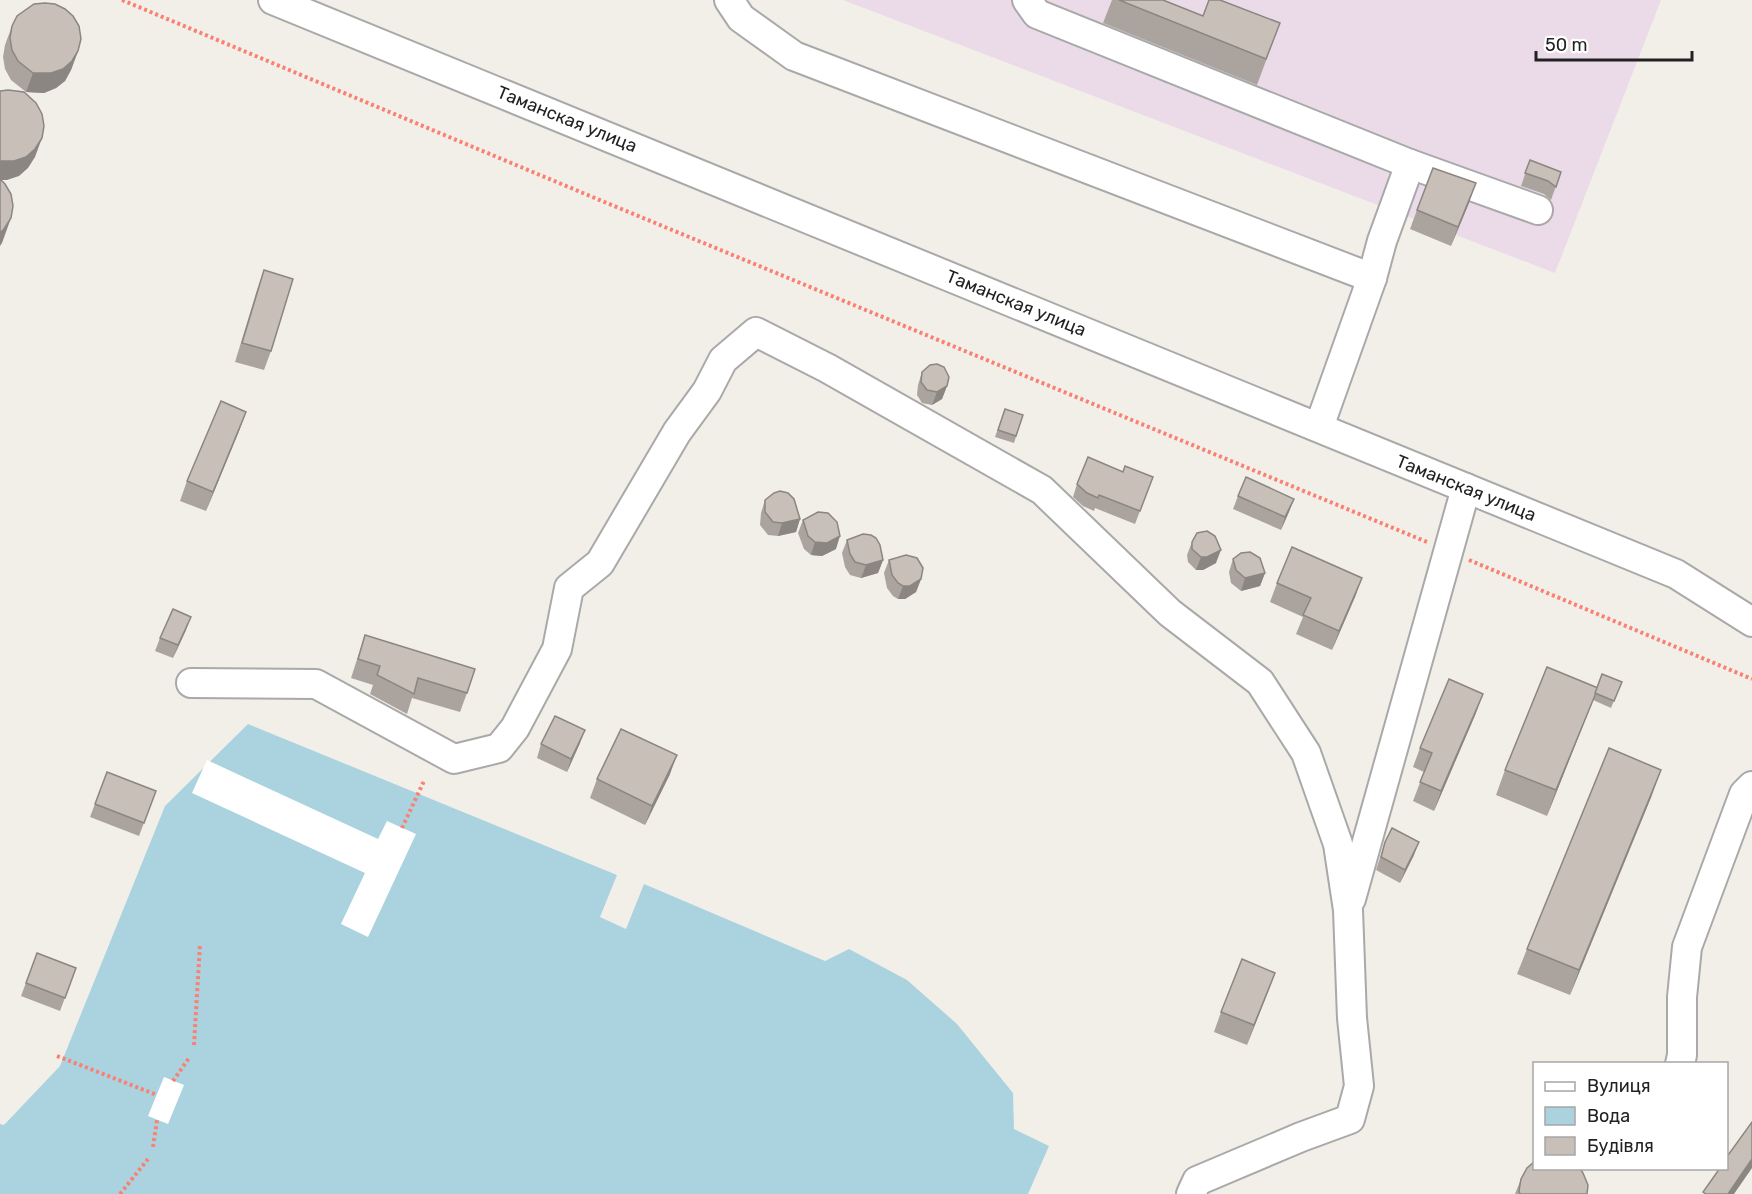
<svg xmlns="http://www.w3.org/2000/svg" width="1752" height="1194" font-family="Rubik,sans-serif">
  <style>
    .industrial { fill: #ebdbe8 }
    .water { fill: #aad3df }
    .pier { fill: #fff }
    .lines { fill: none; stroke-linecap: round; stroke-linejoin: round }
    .minor-casing { stroke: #a9a9a9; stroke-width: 32 }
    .path { stroke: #fa8072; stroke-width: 4; stroke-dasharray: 3 3; stroke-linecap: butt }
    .minor { stroke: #fff; stroke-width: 28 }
    .wall { fill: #aba49e }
    .shaded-wall { fill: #8b8681 }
    .building { fill: #c7bfb8; stroke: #8b8681; stroke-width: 1.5 }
    .labels { text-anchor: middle; stroke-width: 4.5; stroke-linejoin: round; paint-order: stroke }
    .street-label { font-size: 18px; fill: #222; stroke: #fff }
  </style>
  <rect width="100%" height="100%" fill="#f2efe9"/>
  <polygon class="industrial" points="843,0 1661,0 1555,273"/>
  <polygon class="water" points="248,724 617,875 600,917 626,929 644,884 825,961 849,949 907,980 957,1024 1013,1093 1014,1129 1049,1146 1028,1194 0,1194 0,1124 4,1125 60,1066 165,806"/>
  <g class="pier">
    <polygon points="207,760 378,839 387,821 416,834 368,937 341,924 365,873 192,793"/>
    <polygon points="164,1077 184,1085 168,1124 148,1116"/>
  </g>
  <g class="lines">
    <defs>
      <g id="minor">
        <polyline points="273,0 1676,574 1752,622"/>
        <polyline points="729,0 741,18 794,56 1372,278"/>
        <polyline points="1027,0 1037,14 1410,164 1382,241 1372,278 1319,427"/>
        <polyline points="1410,164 1538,210"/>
        <polyline points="191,683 316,684 454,759 499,748 515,728 557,649 569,588 600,563 677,432 707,391 723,360 756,332 827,368 1042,490 1170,613 1260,682 1306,753 1338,844 1348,910 1352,1018 1359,1086 1350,1119 1301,1137 1197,1181 1191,1194"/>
        <polyline points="1351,899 1466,488"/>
        <polyline points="1680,1064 1682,1055 1682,997 1687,947 1744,794 1752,786"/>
      </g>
    </defs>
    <use href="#minor" class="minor-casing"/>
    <g class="path">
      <polyline points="122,0 602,201 1427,542"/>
      <polyline points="1469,560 1752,679"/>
      <polyline points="402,828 424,781"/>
      <polyline points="194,1045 200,944"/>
      <polyline points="57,1056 157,1095"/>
      <polyline points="173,1081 189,1058"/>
      <polyline points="153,1147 157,1120"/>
      <polyline points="120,1194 148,1159"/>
    </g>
    <use href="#minor" class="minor"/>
  </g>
  <g class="wall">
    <polygon points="1112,0 1163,0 1203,16 1280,23 1257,85 1103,23"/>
    <polygon points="12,26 78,51 71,70 65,81 56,88 44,93 26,92 11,80 5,69 3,57 5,45"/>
    <polygon points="1530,160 1561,172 1551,200 1544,194 1521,186"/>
    <polygon points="1469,203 1451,246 1410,229 1417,210"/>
    <polygon points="264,270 271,351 264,370 235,362 257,290"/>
    <polygon points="922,372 947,386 942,399 932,405 922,403 917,395 918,385"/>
    <polygon points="1005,409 1023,415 1014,443 995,437"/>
    <polygon points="246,412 239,431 206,511 180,501 187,481"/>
    <polygon points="1123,472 1153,477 1135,524 1095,508 1094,511 1083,506 1073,497 1077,484"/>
    <polygon points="1238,496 1294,499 1281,530 1233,509"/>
    <polygon points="765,500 800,519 796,532 778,536 768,535 760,525 761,513"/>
    <polygon points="803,520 836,549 822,556 811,555 804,549 798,533"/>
    <polygon points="847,540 883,560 878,573 861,578 850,575 845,567 842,553"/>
    <polygon points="1192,542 1216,563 1203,570 1196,570 1188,562 1187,555"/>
    <polygon points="1233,559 1265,573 1260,586 1241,591 1231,583 1229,572"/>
    <polygon points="889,560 921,579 916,592 905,599 898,599 893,596 887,588 884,573"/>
    <polygon points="1362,578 1355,597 1332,650 1296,634 1303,617 1270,602 1277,583"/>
    <polygon points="186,630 173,658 155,651 160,638"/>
    <polygon points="365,635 467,693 460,712 412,698 407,714 370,694 373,685 351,678"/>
    <polygon points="1622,682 1611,708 1593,700 1547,816 1496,795 1505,770 1597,688"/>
    <polygon points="1476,713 1434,811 1413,801 1424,772 1413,767 1420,748"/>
    <polygon points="580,743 567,772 537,758 541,744"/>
    <polygon points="107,772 156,791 139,836 90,817"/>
    <polygon points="670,774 645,825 590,798 597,779"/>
    <polygon points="1652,795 1570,995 1517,974 1527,949"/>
    <polygon points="1385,842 1414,855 1400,883 1376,870"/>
    <polygon points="37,953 76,968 60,1011 21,996"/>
    <polygon points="1275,973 1247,1045 1214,1032 1221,1012"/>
    <polygon points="1521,1179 1587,1194 1515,1194"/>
  </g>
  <g class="shaded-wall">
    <polygon points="78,51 71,70 65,81 56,88 44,93 26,92 33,73"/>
    <polygon points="42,138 35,157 28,168 19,176 7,180 0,180 0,161"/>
    <polygon points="1476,183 1469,203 1451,246 1458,227"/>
    <polygon points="11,218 2,243 0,246 0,233"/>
    <polygon points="947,386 942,399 932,405 937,392"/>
    <polygon points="246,412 239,431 206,511 213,492"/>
    <polygon points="1294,499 1289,512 1281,530 1285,517"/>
    <polygon points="800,519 796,532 778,536 782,523"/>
    <polygon points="840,536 836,549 822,556 811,555 815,542"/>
    <polygon points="1221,550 1216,563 1203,570 1196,570 1201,557"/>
    <polygon points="883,560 878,573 861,578 866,565"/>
    <polygon points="1265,573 1260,586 1241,591 1245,578"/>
    <polygon points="1362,578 1355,597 1332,650 1339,631"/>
    <polygon points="921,579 916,592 905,599 898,599 903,586"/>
    <polygon points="191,617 186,630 173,658 178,645"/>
    <polygon points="1598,688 1588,713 1547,816 1556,790"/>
    <polygon points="1483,694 1476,713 1434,811 1441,791"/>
    <polygon points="585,730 580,743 567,772 571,759"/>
    <polygon points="677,755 670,774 645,825 652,806"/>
    <polygon points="1661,770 1652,795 1570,995 1579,970"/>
    <polygon points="1419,842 1414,855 1400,883 1405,870"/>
    <polygon points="1275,973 1268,992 1247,1045 1254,1025"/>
    <polygon points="1752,1159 1752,1168 1734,1194 1728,1194"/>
  </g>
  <g class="building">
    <polygon points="1119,0 1163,0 1203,16 1209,0 1220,0 1280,23 1266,59"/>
    <polygon points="45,3 55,4 65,9 73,16 79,26 81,39 78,51 72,61 63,69 51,73 33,73 18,61 12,50 10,38 12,26 17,16 34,4"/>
    <polygon points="8,90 24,92 36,103 42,114 44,126 42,138 35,149 26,157 14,161 0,161 0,91"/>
    <polygon points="1530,160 1561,172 1556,187 1548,181 1525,173"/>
    <polygon points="1433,168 1476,183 1458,227 1417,210"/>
    <polygon points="0,179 5,184 11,194 13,206 11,218 4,229 0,233"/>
    <polygon points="264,270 293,279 271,351 242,343"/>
    <polygon points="937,364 944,367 949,377 947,386 937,392 927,390 921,382 922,372 930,365"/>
    <polygon points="221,401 246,412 213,492 187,481"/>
    <polygon points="1005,409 1023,415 1016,436 998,430"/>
    <polygon points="1088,457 1123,472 1125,466 1153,477 1140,511 1099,495 1098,498 1087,493 1077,484"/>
    <polygon points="1246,477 1294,499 1285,517 1238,496"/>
    <polygon points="780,491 788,493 794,499 800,519 782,523 773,522 765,512 765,500 774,493"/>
    <polygon points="818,512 828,513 837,522 840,536 827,543 815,542 808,536 803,520"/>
    <polygon points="1207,531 1215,536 1221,550 1207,557 1201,557 1192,549 1192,542 1197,533"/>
    <polygon points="863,534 871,535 876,538 880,545 883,560 866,565 855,562 850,554 847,540"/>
    <polygon points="1292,547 1362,578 1339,631 1303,615 1311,598 1277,583"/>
    <polygon points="1250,552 1260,558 1265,573 1245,578 1236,570 1233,559 1241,553"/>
    <polygon points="906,555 917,558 923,568 921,579 910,586 903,586 898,583 892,575 889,560"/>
    <polygon points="173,609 191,617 178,645 160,638"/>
    <polygon points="365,635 475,669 467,693 418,678 414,694 377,675 380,666 358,659"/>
    <polygon points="1547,667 1598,688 1556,790 1505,770"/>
    <polygon points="1602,674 1622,682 1614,701 1595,693"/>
    <polygon points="1449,679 1483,694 1441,791 1420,782 1432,753 1420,748"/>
    <polygon points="555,716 585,730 571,759 541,744"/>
    <polygon points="621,729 677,755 652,806 597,779"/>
    <polygon points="1609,748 1661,770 1579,970 1527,949"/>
    <polygon points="107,772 156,791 144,823 95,804"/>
    <polygon points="1392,828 1419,842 1405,870 1381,857 1385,842"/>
    <polygon points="37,953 76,968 65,998 26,983"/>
    <polygon points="1242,959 1275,973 1254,1025 1221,1012"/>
    <polygon points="1752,1122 1752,1159 1728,1194 1706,1194 1703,1192 1720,1168 1726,1168 1726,1158"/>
    <polygon points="1534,1162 1534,1168 1580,1168 1583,1173 1588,1185 1587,1194 1520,1194 1519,1191 1521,1179 1527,1168"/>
  </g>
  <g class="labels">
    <g class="street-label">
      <text transform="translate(567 119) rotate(22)" y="6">Таманская улица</text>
      <text transform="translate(1016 303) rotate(22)" y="6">Таманская улица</text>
      <text transform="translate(1466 488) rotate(22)" y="6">Таманская улица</text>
    </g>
  </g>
  <rect x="1533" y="1062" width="195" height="108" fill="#ffffff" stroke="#a7a7a7" stroke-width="1.5"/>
  <rect x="1545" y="1082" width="30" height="9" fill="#ffffff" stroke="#a7a7a7" stroke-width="1.5"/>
  <text x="1587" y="1092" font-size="18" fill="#222222">Вулиця</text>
  <rect x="1545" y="1107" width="30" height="18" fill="#aad3df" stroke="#a7a7a7" stroke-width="1.5"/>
  <text x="1587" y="1122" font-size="18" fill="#222222">Вода</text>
  <rect x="1545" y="1137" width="30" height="18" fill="#c7bfb8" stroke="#a7a7a7" stroke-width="1.5"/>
  <text x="1587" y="1152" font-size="18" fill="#222222">Будівля</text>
  <path d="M1536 51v9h156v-9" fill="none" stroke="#222222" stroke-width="3"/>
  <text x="1545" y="51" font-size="18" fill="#222222" stroke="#ffffff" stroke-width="4.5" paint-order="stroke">50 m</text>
</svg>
